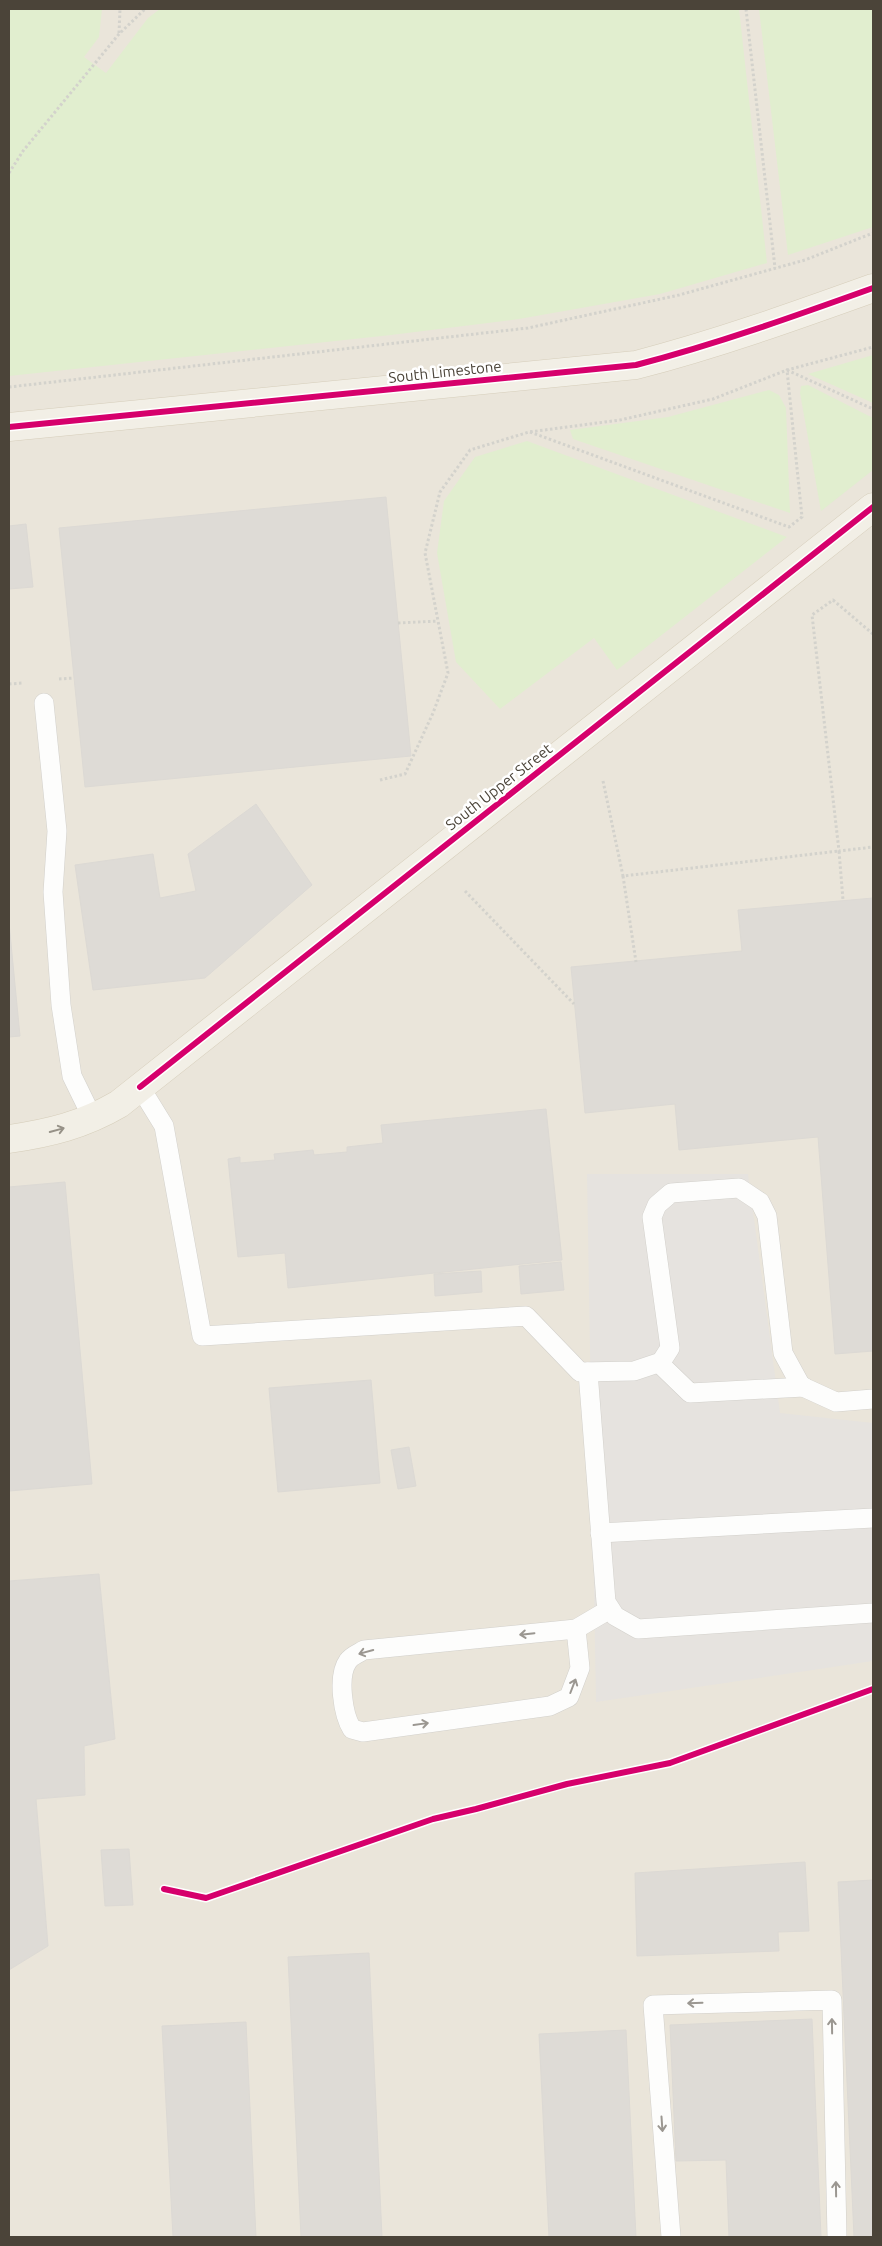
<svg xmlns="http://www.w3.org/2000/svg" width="882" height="2246" font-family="Ubuntu,sans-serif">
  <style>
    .education { fill: #eae5da }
    .green { fill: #e1eecf }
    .parking { fill: #e6e3df }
    .building { fill: #dedbd6; stroke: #dcd9d4 }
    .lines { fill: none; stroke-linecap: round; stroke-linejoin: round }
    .service-casing { stroke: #d2d0cb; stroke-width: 20 }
    .primary-casing { stroke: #d6cebb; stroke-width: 29 }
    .path { stroke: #d3d2cc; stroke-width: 3; stroke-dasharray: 2.5 2.5; stroke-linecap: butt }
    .service { stroke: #fdfdfc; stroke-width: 19 }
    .primary { stroke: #f2efe6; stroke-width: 28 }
    .cycleway-casing { stroke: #fff; stroke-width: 9 }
    .cycleway { stroke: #d6006c; stroke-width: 6 }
    .oneway { stroke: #969187 }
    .oneway2 { stroke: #9b9791 }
    .labels { text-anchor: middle; stroke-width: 5; stroke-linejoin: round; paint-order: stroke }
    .street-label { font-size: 15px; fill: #4b4439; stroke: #fff }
  </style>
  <rect width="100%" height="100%" fill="#f4f2ee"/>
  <polygon class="education" points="9,9 873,9 873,2237 9,2237 9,1970 48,1946 36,1799 85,1795 84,1746 115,1739 99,1574 9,1581"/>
  <g class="green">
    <polygon points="9,9 102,9 99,37 84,57 106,73 148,18 160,9 739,9 767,263 660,294 519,319 391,335 9,376"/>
    <polygon points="759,9 873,9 873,227 788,255"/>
    <polygon points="873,355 873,403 808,374"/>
    <polygon points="808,385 873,418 873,470 821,511 800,393 801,386"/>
    <polygon points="769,390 779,395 786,408 790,513 573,439 570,430 668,417"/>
    <polygon points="527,441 787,537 617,670 594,638 500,709 456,662 437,553 444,501 475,457"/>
  </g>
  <polygon class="parking" points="587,1174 748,1174 780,1413 873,1423 873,1661 596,1702"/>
  <g class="building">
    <polygon points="386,497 411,756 85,787 59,528"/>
    <polygon points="26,524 33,587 9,589 9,526"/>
    <polygon points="256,804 312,885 205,978 93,990 75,865 153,854 160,898 196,891 188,854"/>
    <polygon points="873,898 873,1351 835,1354 818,1137 679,1150 675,1104 585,1113 571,967 742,951 738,910"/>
    <polygon points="9,923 20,1036 9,1037"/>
    <polygon points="546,1109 562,1260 288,1288 285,1253 238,1257 228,1159 240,1157 240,1163 275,1160 274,1154 313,1150 314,1155 347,1152 347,1147 383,1143 381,1125"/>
    <polygon points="65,1182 92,1484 9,1491 9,1187"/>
    <polygon points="561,1262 564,1290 521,1294 519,1266"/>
    <polygon points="481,1271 482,1292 435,1296 434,1274"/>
    <polygon points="371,1380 380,1483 278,1492 269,1388"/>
    <polygon points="409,1447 416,1486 398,1489 391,1450"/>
    <polygon points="99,1574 115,1739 84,1746 85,1795 36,1799 48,1946 9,1970 9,1581"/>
    <polygon points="129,1849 133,1905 105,1906 101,1850"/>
    <polygon points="805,1862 809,1931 778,1932 779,1951 637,1956 635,1873"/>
    <polygon points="873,1880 873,2237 854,2237 838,1882"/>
    <polygon points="369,1953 382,2237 301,2237 288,1957"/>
    <polygon points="812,2019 821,2237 729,2237 726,2160 676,2161 670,2025"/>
    <polygon points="246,2022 256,2237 173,2237 162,2026"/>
    <polygon points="626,2030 636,2237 549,2237 539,2034"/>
  </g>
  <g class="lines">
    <defs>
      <g id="service">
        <polyline points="44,703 57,831 53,892 61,1005 72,1076 93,1119"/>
        <polyline points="140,1087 164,1126 202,1336 526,1316 580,1372 634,1371 661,1362 670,1348 652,1217 657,1205 671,1193 739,1188 760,1202 767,1216 783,1353 801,1386 836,1402 873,1399"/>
        <polyline points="659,1363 690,1393 804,1387"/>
        <polyline points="588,1372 606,1602 615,1616 638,1629 873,1613"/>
        <polyline points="600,1533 873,1518"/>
        <path d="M576,1629L580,1668L569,1697L550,1706L363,1732L352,1729C343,1715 337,1676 348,1661C351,1656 359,1653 364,1650L576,1629L610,1609"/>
        <polyline points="671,2237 653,2005 832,2000 837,2237"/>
      </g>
      <g id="primary">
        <path d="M9,427L636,365C717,344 795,316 873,288"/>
        <path d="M9,1139C50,1133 83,1125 119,1104L873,507"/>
      </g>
    </defs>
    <use href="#service" class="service-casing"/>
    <use href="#primary" class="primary-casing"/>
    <g class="path">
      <polyline points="746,9 775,268"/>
      <polyline points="119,33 120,9"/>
      <polyline points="9,173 23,151 119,34 145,9"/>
      <polyline points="9,387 528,328 679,295 805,260 873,233"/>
      <polyline points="530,432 789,527 802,517 787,370 873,409"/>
      <polyline points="398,623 438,621"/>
      <polyline points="873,634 833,600 812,615 839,851 873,847"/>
      <polyline points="59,679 74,678"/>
      <polyline points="9,684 23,683"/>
      <polyline points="380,780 405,774 433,713 448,673 425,553 440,492 470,450 529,432 620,420 713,399 787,370 873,347"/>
      <polyline points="603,781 623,876 839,851 843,900"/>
      <polyline points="623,876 636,962"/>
      <polyline points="465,891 574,1004"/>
    </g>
    <use href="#service" class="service"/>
    <use href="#primary" class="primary"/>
    <defs>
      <g id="cycleway">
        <path d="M9,427L636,365C717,344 795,316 873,288"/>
        <polyline points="140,1087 873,507"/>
        <polyline points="164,1889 206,1898 433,1819 476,1809 567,1784 670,1763 873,1689"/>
      </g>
    </defs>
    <use href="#cycleway" class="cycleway-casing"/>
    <use href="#cycleway" class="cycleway"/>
  </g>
  <defs><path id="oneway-shaft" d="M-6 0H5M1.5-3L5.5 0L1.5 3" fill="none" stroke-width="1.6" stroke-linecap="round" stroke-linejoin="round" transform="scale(1.25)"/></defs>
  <use class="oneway" href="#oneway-shaft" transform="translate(57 1130) rotate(-15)"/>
  <g class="oneway2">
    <use href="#oneway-shaft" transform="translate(527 1634) rotate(174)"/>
    <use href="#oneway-shaft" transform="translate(366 1652) rotate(165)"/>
    <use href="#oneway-shaft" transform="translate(573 1686) rotate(-69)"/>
    <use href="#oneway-shaft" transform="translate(421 1724) rotate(-8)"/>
    <use href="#oneway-shaft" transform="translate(695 2003) rotate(178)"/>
    <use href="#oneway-shaft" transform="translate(832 2026) rotate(-91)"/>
    <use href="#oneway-shaft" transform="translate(662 2124) rotate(86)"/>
    <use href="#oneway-shaft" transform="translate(836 2189) rotate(-91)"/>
  </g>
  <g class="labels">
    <g class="street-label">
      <text transform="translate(445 372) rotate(-6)" y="5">South Limestone</text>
      <text transform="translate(499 787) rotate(-38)" y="5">South Upper Street</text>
    </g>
  </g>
  <rect width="882" height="2246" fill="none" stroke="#4b4439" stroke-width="20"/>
</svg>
